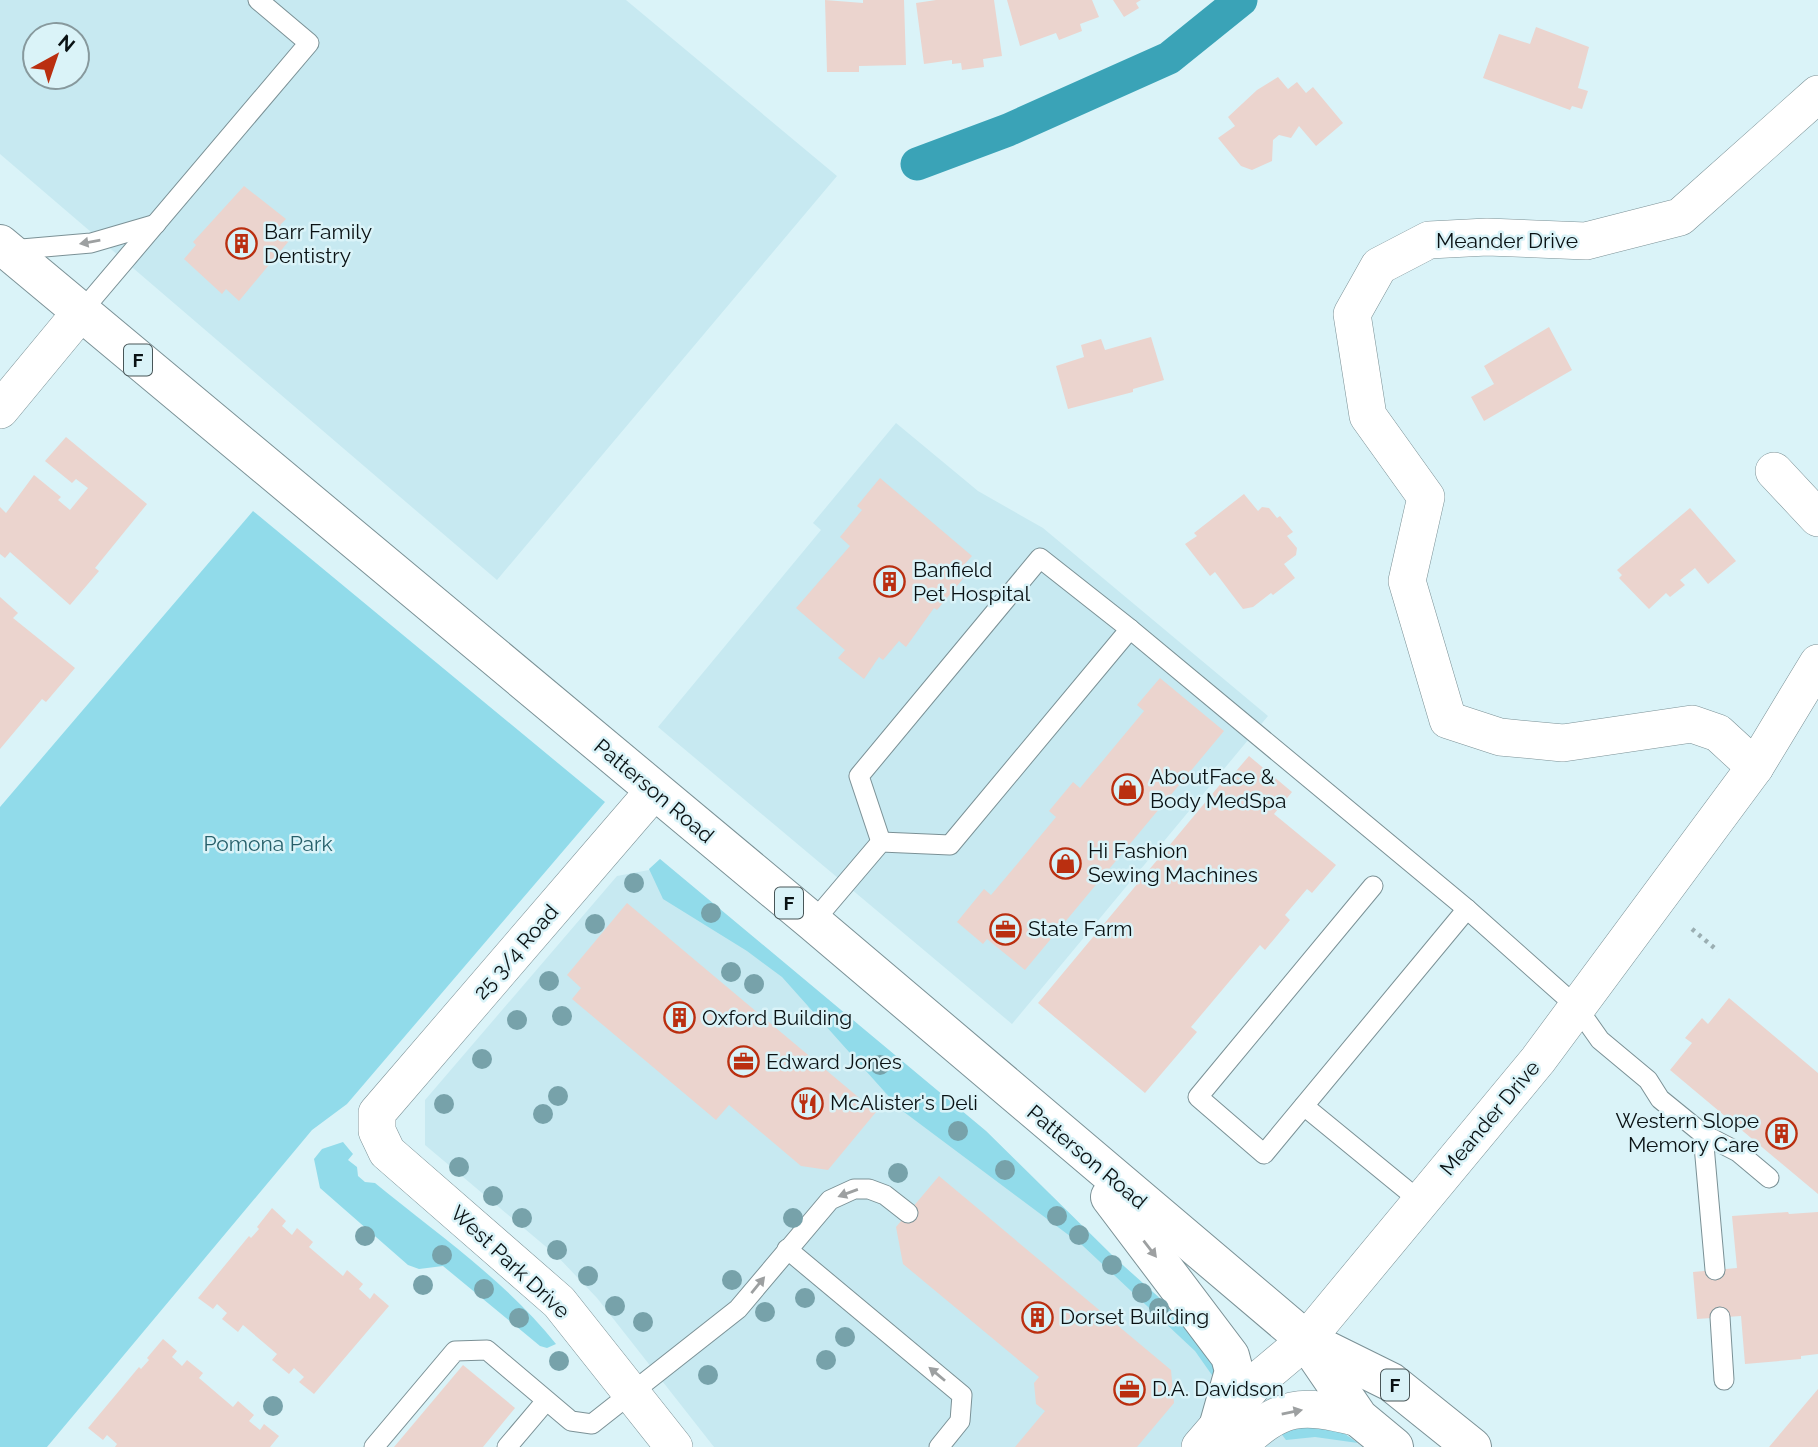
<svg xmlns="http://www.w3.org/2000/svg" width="1818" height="1447" font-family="Raleway,sans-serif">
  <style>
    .built { fill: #c7e9f1; fill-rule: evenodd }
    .green { fill: #91dbea }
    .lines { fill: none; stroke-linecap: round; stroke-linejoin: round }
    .canal { stroke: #3aa3b7; stroke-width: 33 }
    .building { fill: #ebd4ce }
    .service-casing { stroke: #7b9196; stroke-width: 21 }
    .minor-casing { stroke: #7b9196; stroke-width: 38 }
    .primary-casing { stroke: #7b9196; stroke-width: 40 }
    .path { stroke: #9aaeb2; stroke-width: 4.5; stroke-dasharray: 3.5 5; stroke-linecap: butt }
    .service { stroke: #fff; stroke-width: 19 }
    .minor { stroke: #fff; stroke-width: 37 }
    .primary { stroke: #fff; stroke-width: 38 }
    .tree { fill: #77a2aa }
    .oneway { fill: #9da0a1 }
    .labels { text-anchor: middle; stroke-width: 5; stroke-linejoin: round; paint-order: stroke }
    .shield { fill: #daf3f8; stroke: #485658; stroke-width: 2 }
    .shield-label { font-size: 19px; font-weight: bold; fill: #0a1214 }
    .poi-label { font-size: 21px; fill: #0a1214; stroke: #daf3f8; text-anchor: start }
    .street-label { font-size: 21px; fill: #0a1214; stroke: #daf3f8 }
    .park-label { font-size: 21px; fill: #265f6a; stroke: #daf3f8 }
  </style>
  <rect width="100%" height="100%" fill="#daf3f8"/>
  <g class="built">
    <path d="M0,0H626L837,176L497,580L0,154ZM35,35H77V77H35Z"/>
    <polygon points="896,423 978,491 1043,528 1268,716 1012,1024 658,727 821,530 813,523"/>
    <polygon points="660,859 986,1131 1116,1259 1211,1344 1363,1447 714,1447 597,1298 557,1256 425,1145 425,1100 617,876 649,870"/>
  </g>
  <g class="green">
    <polygon points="253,511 605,802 347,1104 312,1130 47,1447 0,1447 0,807"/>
    <polygon points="660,859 986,1131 1116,1259 1211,1344 1217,1351 1214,1378 1195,1351 1082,1245 900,1109 782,977 747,951 663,899 649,869"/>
    <path d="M343,1142L353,1154L348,1160L357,1167L358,1176L365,1182L375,1183C435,1232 508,1283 556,1344L547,1348L540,1346L443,1266L419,1269L408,1265L320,1188L314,1159L322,1149Z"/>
    <polygon points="1293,1423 1338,1429 1358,1443 1315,1437 1286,1440 1277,1428"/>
  </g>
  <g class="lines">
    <polyline class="canal" points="917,164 1008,130 1169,58 1241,0"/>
  </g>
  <g class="building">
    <polygon points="825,0 863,3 863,0 904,0 906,65 859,66 859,72 827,72"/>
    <polygon points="936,0 994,0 1002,56 983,59 984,67 962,70 961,63 952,64 952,60 924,64 916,3"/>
    <polygon points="1007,0 1092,0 1099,17 1080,24 1082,31 1059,40 1056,33 1020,46"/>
    <polygon points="1113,0 1141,0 1136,3 1139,8 1124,17"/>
    <polygon points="1536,27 1589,47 1578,88 1588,91 1582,109 1572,106 1570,110 1483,78 1499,34 1530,44"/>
    <polygon points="1278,77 1288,89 1297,82 1306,93 1313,87 1343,123 1316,146 1299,126 1291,138 1279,135 1273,140 1272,161 1252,170 1241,166 1218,138 1235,126 1228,117 1257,90"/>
    <polygon points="244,186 286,219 280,225 293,236 239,301 226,289 222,294 184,259 196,245 193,242"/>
    <polygon points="1549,327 1572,370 1484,421 1471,397 1494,384 1484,366"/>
    <polygon points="1151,337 1164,380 1133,389 1133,392 1068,409 1056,366 1084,357 1081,345 1101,339 1105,350"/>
    <polygon points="66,437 147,504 95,568 99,571 70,605 10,552 5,558 0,554 0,507 6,513 34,475 61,497 58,500 70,510 88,488 76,479 72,483 45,461"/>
    <polygon points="880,478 972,556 961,568 967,574 937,610 934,608 906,647 899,641 883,660 879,657 864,679 838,658 845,650 796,608 850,546 840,537 862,510 857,506"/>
    <polygon points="1244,494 1258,511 1262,507 1269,508 1277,518 1280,516 1293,532 1287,536 1297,548 1296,555 1284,564 1295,578 1273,595 1271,593 1253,607 1243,609 1215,572 1210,576 1185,544 1197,536 1194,533"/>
    <polygon points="1690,508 1736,561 1708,584 1695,568 1680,580 1685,585 1670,597 1666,593 1649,609 1619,578 1622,575 1617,570"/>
    <polygon points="0,597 18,613 13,618 75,668 46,702 42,699 0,749"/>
    <polygon points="1160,678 1224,731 1025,970 987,939 983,944 957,922 984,889 991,895 1018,863 1056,817 1049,811 1073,782 1080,788 1144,711 1137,705"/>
    <polygon points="1249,756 1292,792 1274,814 1336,865 1312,893 1307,889 1285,915 1290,920 1265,950 1260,945 1191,1027 1197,1032 1145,1093 1038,1003 1228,775 1231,777"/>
    <polygon points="627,903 876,1112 828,1170 801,1166 729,1105 716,1120 572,999 581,988 567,975"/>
    <polygon points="1729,998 1818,1073 1818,1194 1670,1070 1692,1043 1685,1038 1702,1018 1708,1024"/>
    <polygon points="939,1176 1171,1370 1174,1403 1137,1447 1015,1447 1045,1411 1036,1404 1034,1383 1039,1377 903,1264 896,1227"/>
    <polygon points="272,1208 286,1221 282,1226 292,1235 297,1228 313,1242 309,1247 343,1276 347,1270 363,1284 359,1289 370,1299 374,1293 389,1306 314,1394 299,1382 304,1377 294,1368 289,1374 272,1360 277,1354 243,1325 238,1332 222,1319 227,1313 217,1304 213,1309 198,1298 249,1236 251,1238 259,1229 257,1227"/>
    <polygon points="1788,1212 1789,1214 1818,1212 1818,1354 1801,1356 1801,1359 1745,1364 1741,1316 1697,1319 1693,1272 1737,1268 1732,1216"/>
    <polygon points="163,1339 177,1351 172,1357 182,1366 187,1360 203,1373 199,1378 233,1407 238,1401 254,1415 249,1421 260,1430 264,1424 279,1436 270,1447 115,1447 117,1444 107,1435 103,1440 88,1428 139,1367 141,1369 149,1360 147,1358"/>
    <polygon points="463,1365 515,1408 483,1447 394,1447"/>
    <polygon points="1818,1389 1818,1447 1769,1447"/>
  </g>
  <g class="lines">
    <defs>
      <g id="service">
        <polyline points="10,250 91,243 156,224"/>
        <polyline points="81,312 309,43 258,0"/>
        <polyline points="881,842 859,776 1040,558 1130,629"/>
        <polyline points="1373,886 1198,1097 1264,1154 1467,909 1576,1006 1600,1040 1648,1080 1660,1099 1703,1134 1738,1152 1769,1178"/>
        <polyline points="813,922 881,842 950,845 1130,629 1467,909"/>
        <polyline points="1304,1106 1420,1201"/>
        <polyline points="1703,1134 1715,1270"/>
        <polyline points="787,1249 962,1395 960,1421 939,1447"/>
        <polyline points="1720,1317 1724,1380"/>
        <polyline points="374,1447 455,1351 487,1350 571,1421 592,1424 738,1309 830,1200 854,1189 869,1189 885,1195 908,1213"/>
        <polyline points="507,1447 546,1401"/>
      </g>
      <g id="minor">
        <polyline points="0,410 81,312"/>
        <polyline points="1774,471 1818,518"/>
        <polyline points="1755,767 1718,733 1692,724 1563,743 1500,737 1448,720 1407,581 1426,497 1368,416 1352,314 1379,266 1429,240 1487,237 1586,241 1680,217 1818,94"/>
        <polyline points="654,791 377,1113 377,1131 387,1152 559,1302 674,1447"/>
        <polyline points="1200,1447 1255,1383 1306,1340 1538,1060 1755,767 1818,663"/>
        <path d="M1237,1447C1282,1404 1299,1403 1359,1418"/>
      </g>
      <g id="primary">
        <polyline points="0,244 813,922 1306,1340 1391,1382 1472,1447"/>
        <polyline points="1110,1197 1230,1356 1234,1371 1219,1424"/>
        <polyline points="1307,1342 1359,1418 1394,1447"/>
      </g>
    </defs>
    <use href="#service" class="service-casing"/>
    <use href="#minor" class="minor-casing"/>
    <use href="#primary" class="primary-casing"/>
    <polyline class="path" points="1692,929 1718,951"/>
    <use href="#service" class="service"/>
    <use href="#minor" class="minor"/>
    <use href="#primary" class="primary"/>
  </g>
  <g class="tree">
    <circle cx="634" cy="883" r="10"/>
    <circle cx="711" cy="913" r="10"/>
    <circle cx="595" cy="924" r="10"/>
    <circle cx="731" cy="972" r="10"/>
    <circle cx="549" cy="981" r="10"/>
    <circle cx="754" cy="984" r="10"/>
    <circle cx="562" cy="1016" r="10"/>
    <circle cx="517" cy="1020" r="10"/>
    <circle cx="482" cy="1059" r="10"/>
    <circle cx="880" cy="1065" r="10"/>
    <circle cx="558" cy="1096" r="10"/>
    <circle cx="444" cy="1104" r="10"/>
    <circle cx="543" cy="1114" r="10"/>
    <circle cx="958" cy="1131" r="10"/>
    <circle cx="459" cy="1167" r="10"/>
    <circle cx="1005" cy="1170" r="10"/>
    <circle cx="898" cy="1173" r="10"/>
    <circle cx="493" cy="1196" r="10"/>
    <circle cx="1057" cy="1216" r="10"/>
    <circle cx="522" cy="1218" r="10"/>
    <circle cx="793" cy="1218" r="10"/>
    <circle cx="1079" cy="1235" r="10"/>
    <circle cx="365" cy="1236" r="10"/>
    <circle cx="557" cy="1250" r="10"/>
    <circle cx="442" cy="1255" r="10"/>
    <circle cx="1112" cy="1265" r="10"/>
    <circle cx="588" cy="1276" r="10"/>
    <circle cx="732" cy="1280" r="10"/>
    <circle cx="423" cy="1285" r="10"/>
    <circle cx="484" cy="1289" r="10"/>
    <circle cx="1142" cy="1293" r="10"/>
    <circle cx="805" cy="1298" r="10"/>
    <circle cx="615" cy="1306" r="10"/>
    <circle cx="1159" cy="1308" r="10"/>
    <circle cx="765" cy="1312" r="10"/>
    <circle cx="519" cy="1318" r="10"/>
    <circle cx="643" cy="1322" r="10"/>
    <circle cx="845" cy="1337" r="10"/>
    <circle cx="826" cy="1360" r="10"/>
    <circle cx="559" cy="1361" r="10"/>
    <circle cx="708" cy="1375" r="10"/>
    <circle cx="273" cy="1406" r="10"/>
  </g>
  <defs><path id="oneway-solid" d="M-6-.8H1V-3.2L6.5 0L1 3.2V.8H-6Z" transform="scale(1.75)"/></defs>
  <g class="oneway">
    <use href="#oneway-solid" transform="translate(90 242) rotate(170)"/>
    <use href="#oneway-solid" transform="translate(848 1193) rotate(160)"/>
    <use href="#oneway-solid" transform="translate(1150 1249) rotate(52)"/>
    <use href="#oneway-solid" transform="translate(758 1285) rotate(-51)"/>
    <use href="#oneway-solid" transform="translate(937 1374) rotate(-140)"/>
    <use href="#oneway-solid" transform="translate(1292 1412) rotate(-11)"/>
  </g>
  <defs>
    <symbol id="building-ring" viewBox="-11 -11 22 22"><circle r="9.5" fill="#daf3f8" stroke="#ba2f10" stroke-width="1.5"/><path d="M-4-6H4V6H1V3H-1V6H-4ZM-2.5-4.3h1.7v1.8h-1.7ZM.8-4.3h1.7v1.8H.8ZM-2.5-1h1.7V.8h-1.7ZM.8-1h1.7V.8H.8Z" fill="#ba2f10"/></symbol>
    <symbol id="shop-ring" viewBox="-11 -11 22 22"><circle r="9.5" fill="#daf3f8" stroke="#ba2f10" stroke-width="1.5"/><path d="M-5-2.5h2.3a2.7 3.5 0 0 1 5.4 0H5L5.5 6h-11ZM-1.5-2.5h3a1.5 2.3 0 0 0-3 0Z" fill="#ba2f10"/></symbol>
    <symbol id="office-ring" viewBox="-11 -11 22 22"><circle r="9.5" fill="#daf3f8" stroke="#ba2f10" stroke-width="1.5"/><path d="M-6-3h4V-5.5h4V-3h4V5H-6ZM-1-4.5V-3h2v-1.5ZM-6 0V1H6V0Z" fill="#ba2f10"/></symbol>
    <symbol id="restaurant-ring" viewBox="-11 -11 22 22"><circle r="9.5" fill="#daf3f8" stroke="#ba2f10" stroke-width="1.5"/><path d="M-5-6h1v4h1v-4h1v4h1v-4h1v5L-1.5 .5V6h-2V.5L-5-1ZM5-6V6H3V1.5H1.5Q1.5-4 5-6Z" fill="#ba2f10"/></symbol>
  </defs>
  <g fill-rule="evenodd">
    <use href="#building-ring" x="224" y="226" width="35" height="35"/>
    <use href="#building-ring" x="872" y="564" width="35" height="35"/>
    <use href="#shop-ring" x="1110" y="772" width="35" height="35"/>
    <use href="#shop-ring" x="1048" y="846" width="35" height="35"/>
    <use href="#office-ring" x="988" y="912" width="35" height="35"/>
    <use href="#building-ring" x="662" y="1000" width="35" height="35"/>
    <use href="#office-ring" x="726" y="1044" width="35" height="35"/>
    <use href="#restaurant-ring" x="790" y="1086" width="35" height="35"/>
    <use href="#building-ring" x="1764" y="1116" width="35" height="35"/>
    <use href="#building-ring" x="1020" y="1300" width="35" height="35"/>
    <use href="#office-ring" x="1112" y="1372" width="35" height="35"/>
  </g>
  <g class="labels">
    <g class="shield">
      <rect x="124" y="344.5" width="28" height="31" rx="5"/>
      <rect x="775" y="887.5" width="28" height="31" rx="5"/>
      <rect x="1381" y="1369.5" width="28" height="31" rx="5"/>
    </g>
    <g class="shield-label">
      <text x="138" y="367">F</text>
      <text x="789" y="910">F</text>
      <text x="1395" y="1392">F</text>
    </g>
    <g class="poi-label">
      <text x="264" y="239">Barr Family<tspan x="264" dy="24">Dentistry</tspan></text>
      <text x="913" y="577">Banfield<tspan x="913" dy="24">Pet Hospital</tspan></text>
      <text x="1150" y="784">AboutFace &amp;<tspan x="1150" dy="24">Body MedSpa</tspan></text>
      <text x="1088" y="858">Hi Fashion<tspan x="1088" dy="24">Sewing Machines</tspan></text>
      <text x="1028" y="936">State Farm</text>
      <text x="702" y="1025">Oxford Building</text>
      <text x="766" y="1069">Edward Jones</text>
      <text x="830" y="1110">McAlister's Deli</text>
      <text x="1759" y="1128" text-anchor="end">Western Slope<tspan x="1759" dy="24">Memory Care</tspan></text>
      <text x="1060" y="1324">Dorset Building</text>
      <text x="1152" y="1396">D.A. Davidson</text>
    </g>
    <g class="street-label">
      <text x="1507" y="248">Meander Drive</text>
      <text transform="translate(654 791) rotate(40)" y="7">Patterson Road</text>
      <text transform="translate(516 952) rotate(-49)" y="7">25 3/4 Road</text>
      <text transform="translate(1490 1118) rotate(-50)" y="7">Meander Drive</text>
      <text transform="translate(1087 1157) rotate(40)" y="7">Patterson Road</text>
      <text transform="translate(510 1262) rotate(43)" y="7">West Park Drive</text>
    </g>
    <g class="park-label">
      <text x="268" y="851">Pomona Park</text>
    </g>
  </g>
  <g transform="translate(56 56) rotate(40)"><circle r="33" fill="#daf3f8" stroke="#87999d" stroke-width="2"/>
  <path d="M0-5L12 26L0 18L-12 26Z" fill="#ba2f10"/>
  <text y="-10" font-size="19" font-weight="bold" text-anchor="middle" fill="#0a1214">N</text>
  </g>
</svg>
